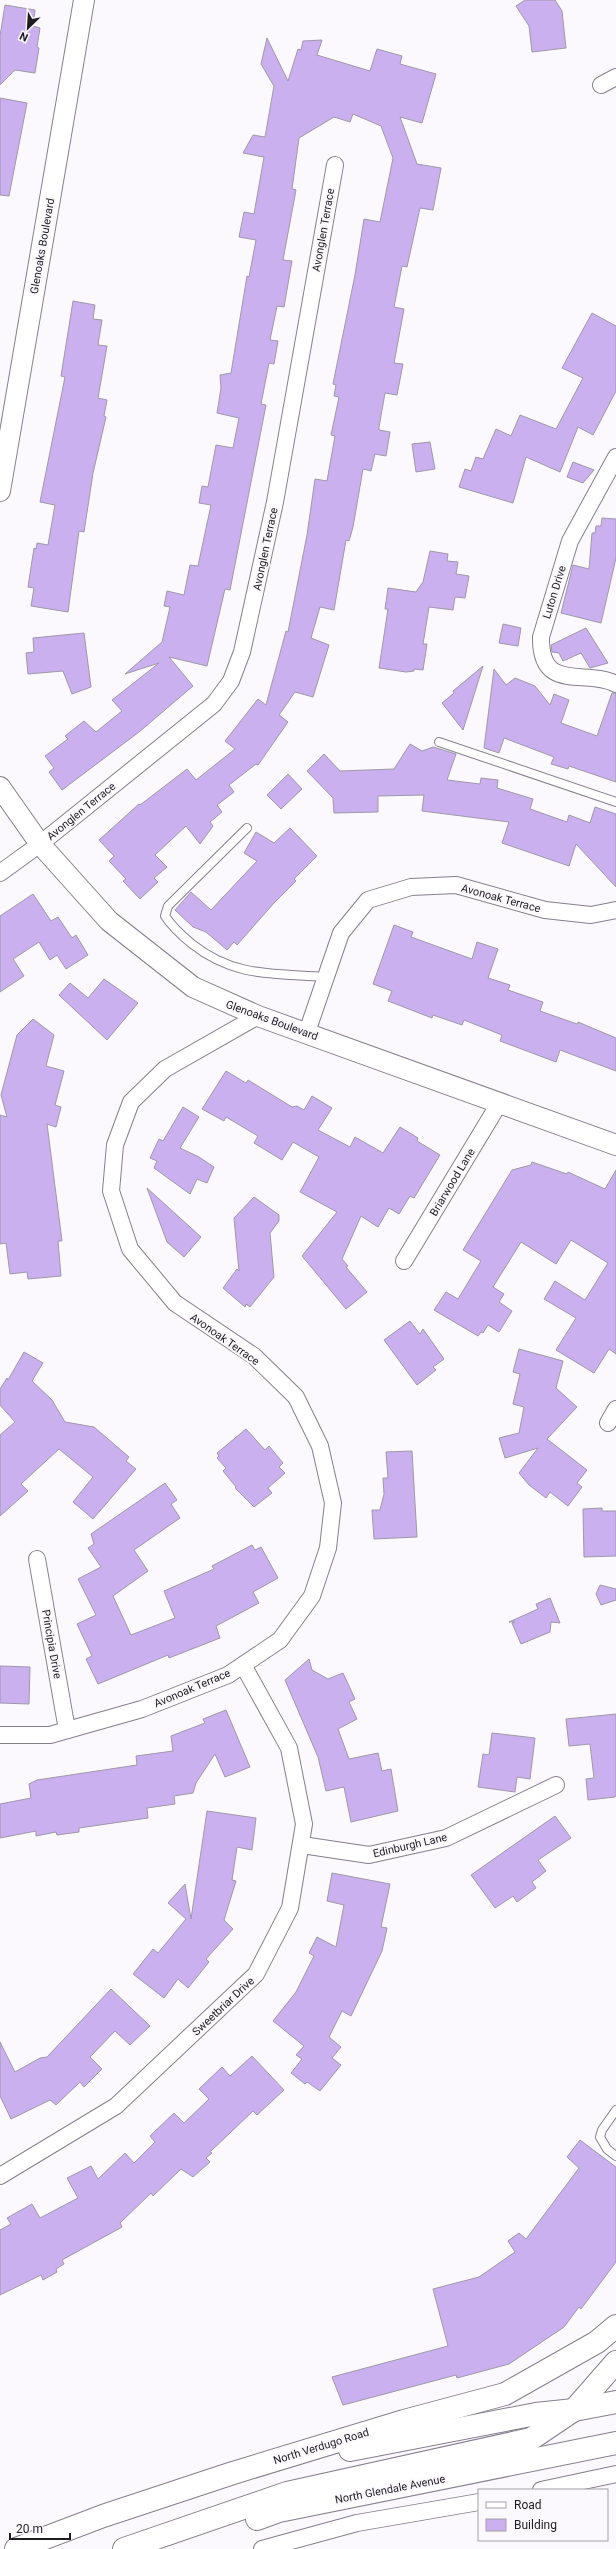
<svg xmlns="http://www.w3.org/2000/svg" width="616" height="2549" font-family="Roboto,sans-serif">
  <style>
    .building { fill: #cbb0f0; stroke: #9e98a7 }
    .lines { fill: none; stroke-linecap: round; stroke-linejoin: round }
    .service-casing { stroke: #857f8e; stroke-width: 10 }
    .minor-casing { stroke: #857f8e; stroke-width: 18 }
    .tertiary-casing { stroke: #857f8e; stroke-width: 22 }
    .secondary-casing { stroke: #857f8e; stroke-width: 24 }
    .service { stroke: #fff; stroke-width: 8 }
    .minor { stroke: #fff; stroke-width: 16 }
    .tertiary { stroke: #fff; stroke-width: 20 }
    .secondary { stroke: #fff; stroke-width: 22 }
    .labels { text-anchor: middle; stroke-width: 4; stroke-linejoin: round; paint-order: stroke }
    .street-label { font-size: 11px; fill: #1e1b21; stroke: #fbf8fe }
  </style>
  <rect width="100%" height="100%" fill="#fbf8fe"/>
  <g class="building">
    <polygon points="525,0 555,0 562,11 566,48 532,52 529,26 516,6"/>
    <polygon points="5,5 35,10 33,26 40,28 37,47 39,48 35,73 15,70 0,85 0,36"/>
    <polygon points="267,38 288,81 298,49 301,50 303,41 322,40 317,55 370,71 377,49 402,56 400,64 436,74 422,123 400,117 417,164 441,168 433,210 420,208 407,267 402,266 394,307 404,309 394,363 403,364 397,395 385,393 379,427 379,430 390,432 386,456 375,454 371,471 363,469 353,527 349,541 346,540 334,610 320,607 311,638 329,645 313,697 295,692 279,715 288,722 258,765 256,764 229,785 234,792 217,805 222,812 210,822 213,826 200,844 186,826 155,855 167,867 154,878 158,882 140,899 123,881 126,879 109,861 114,856 99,840 139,804 140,805 187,769 196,780 235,749 225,741 258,699 266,705 286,631 288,632 307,535 315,479 327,481 335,436 331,435 339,397 334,396 336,385 333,384 355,275 364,219 380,222 393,158 381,126 353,114 350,122 334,117 299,138 292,189 296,190 283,260 292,261 284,307 277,306 270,340 278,341 274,364 269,363 261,404 266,405 230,590 225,589 207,666 169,657 193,686 139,732 62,790 49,772 54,768 45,756 68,739 65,736 84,721 96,732 122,711 112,700 159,663 125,674 162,642 170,607 164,606 167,591 184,595 190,565 198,566 211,505 199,503 202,486 208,487 216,445 233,448 239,418 217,413 221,388 220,375 231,373 247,276 249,277 256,240 239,237 244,212 254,214 264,157 243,153 253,135 265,137 274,86 261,64"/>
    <polygon points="0,98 27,103 9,196 0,195"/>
    <polygon points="73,301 95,305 93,319 102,320 98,345 107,346 98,398 107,400 104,416 106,417 93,473 84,532 79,531 68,612 31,606 34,588 28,587 34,548 36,549 37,543 48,545 55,505 40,502 65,377 61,376"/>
    <polygon points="592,313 616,326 616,391 593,435 578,427 560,472 526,457 513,503 459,487 465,469 471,471 476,457 483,459 496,429 511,436 520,415 556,429 583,378 562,368"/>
    <polygon points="430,442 435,469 416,472 412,444"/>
    <polygon points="573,462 594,470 583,483 567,477"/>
    <polygon points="602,518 616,519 616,558 601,623 561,613 573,565 589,569 592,533 595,533 596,526 601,526"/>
    <polygon points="430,551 448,554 447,561 458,562 456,574 469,576 465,598 455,597 453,610 429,607 423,644 427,644 423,670 414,669 414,671 406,672 379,668 388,609 385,609 388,588 416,592 423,582"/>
    <polygon points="503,624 521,628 518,646 499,643"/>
    <polygon points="586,628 608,663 590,668 581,653 563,661 559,653 552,652 551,645"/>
    <polygon points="84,633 91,687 72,694 63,671 28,674 26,653 34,652 33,638"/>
    <polygon points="483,666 463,730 442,703 454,693 453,691"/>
    <polygon points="494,669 506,685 515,678 535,686 550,705 554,694 569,700 561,723 597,736 612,693 616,693 616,782 569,766 568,769 551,764 554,757 504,738 499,753 484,748"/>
    <polygon points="410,744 422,751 433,747 456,754 447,780 480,784 481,778 498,780 497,788 533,799 530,809 567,822 569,815 590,823 595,807 616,814 616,887 576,844 569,866 502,843 509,822 422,811 424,795 378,796 378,812 334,813 333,798 307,771 324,754 340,771 394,769"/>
    <polygon points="288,774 302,789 281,809 267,795"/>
    <polygon points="290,828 317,856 294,879 296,881 274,903 237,945 234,942 227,950 206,932 193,927 175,910 191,892 211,910 257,861 244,853 256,832 274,843"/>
    <polygon points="33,894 51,921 58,917 72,938 76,935 88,955 66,969 57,955 50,960 39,942 13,959 24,976 0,992 0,916"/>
    <polygon points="394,925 413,932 411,937 472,959 477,942 498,949 488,978 510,985 508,990 543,1002 540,1011 577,1024 578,1022 616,1038 616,1071 560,1050 556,1062 500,1041 502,1035 464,1020 462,1025 433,1015 432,1018 388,1001 392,991 373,984"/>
    <polygon points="104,979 138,1003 107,1040 59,995 70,983 88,998"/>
    <polygon points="33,1019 54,1035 46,1066 64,1071 55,1105 61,1107 56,1127 47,1124 62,1241 58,1241 61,1276 28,1279 27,1272 10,1274 6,1243 0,1244 0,1115 7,1117 1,1095 17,1035"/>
    <polygon points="226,1071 246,1083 248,1080 292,1107 297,1106 304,1110 312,1096 332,1108 318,1130 350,1147 355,1137 383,1153 400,1127 418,1138 417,1141 440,1155 414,1198 410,1196 399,1214 389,1208 378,1227 361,1216 342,1259 348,1266 346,1267 367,1292 346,1309 302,1256 337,1212 300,1192 319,1157 293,1142 282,1160 254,1143 258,1136 226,1117 224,1121 202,1109"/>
    <polygon points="183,1107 199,1117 180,1148 199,1157 214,1167 207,1183 197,1179 190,1194 154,1168 157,1161 150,1158 159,1139 163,1141"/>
    <polygon points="532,1162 567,1174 568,1172 605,1189 616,1170 616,1354 609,1349 594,1373 556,1350 576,1318 544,1299 555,1281 585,1300 608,1263 571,1240 556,1264 521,1242 493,1287 504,1294 499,1302 512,1311 499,1332 488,1325 483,1333 481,1332 478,1336 434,1310 446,1292 458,1299 481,1261 463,1250 512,1170 531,1165"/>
    <polygon points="147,1188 201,1237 184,1257 167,1242"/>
    <polygon points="254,1197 279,1215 279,1221 270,1233 274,1277 250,1307 246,1304 245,1307 223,1288 237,1269 239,1271 234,1218"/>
    <polygon points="410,1321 420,1334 423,1329 444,1359 433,1367 436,1370 417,1385 384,1340"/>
    <polygon points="519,1349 563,1361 556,1388 577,1407 547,1439 587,1470 577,1483 582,1487 568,1506 550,1492 546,1498 529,1485 519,1473 538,1448 505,1458 499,1438 519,1433 524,1407 513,1404 520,1374 513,1372"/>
    <polygon points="24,1352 43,1363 32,1381 52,1400 65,1422 94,1427 129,1457 126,1461 136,1469 93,1519 73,1502 93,1477 59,1449 21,1484 28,1491 0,1516 0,1435 15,1422 0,1405 0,1389 7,1378 8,1380"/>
    <polygon points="246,1429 265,1450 269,1446 283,1463 279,1467 285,1473 268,1488 272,1493 254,1507 235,1488 236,1487 223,1471 226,1468 217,1458 219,1456 217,1453"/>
    <polygon points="412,1451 417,1537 374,1539 372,1510 380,1510 384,1494 383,1478 388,1478 386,1452"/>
    <polygon points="165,1483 177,1500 171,1504 180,1518 134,1550 148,1571 113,1596 131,1635 175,1618 164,1591 214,1569 212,1566 252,1545 255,1550 261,1547 278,1578 253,1592 259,1603 216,1626 220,1638 169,1658 168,1655 98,1684 86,1659 92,1656 77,1624 96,1615 78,1579 101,1567 88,1548 94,1544 91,1534"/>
    <polygon points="602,1508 602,1511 616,1511 616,1556 584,1557 583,1509"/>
    <polygon points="600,1585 616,1589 616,1600 601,1605 596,1594"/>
    <polygon points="550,1598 560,1623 551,1622 550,1632 521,1644 512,1623 515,1622 509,1622 538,1609 536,1604"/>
    <polygon points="309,1659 312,1670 328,1679 343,1673 355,1699 349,1702 357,1719 338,1729 349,1759 378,1753 382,1771 391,1769 398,1811 351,1822 344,1787 326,1791 318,1757 285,1680"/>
    <polygon points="0,1666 30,1667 29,1704 0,1703"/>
    <polygon points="226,1710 250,1767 225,1777 215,1754 196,1783 193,1793 174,1796 175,1804 147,1808 148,1818 79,1828 79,1832 57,1835 56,1832 36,1836 36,1831 0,1838 0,1804 31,1798 29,1784 37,1780 137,1765 136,1756 173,1751 171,1736 205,1723 203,1719"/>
    <polygon points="616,1714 616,1795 615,1797 588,1800 586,1779 594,1778 590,1744 569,1746 566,1719"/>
    <polygon points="492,1733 535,1738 530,1779 517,1777 515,1792 478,1787 483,1754 489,1755"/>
    <polygon points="207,1811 256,1818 252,1850 237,1847 232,1880 236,1881 224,1920 233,1929 206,1959 209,1962 188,1988 178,1979 164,1998 133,1974 153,1949 158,1953 186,1919 168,1903 185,1884 191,1919"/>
    <polygon points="555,1816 571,1838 538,1860 546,1871 532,1882 536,1888 517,1902 513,1896 495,1908 471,1875"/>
    <polygon points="332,1873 390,1884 381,1927 387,1928 382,1951 351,2016 342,2011 329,2037 341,2047 332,2058 341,2065 320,2091 307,2082 305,2084 291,2073 302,2059 296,2055 304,2046 273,2021 296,1992 314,1956 309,1953 317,1937 336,1947 344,1905 327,1901"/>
    <polygon points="111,1989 150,2026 130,2045 115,2031 90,2057 102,2069 84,2087 80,2082 56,2105 50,2100 11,2119 0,2096 0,2042 15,2072 40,2058 47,2057"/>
    <polygon points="252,2056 284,2090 257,2115 253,2111 210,2152 212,2153 206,2158 210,2162 193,2177 181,2169 153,2196 151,2193 120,2223 122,2227 62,2260 64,2264 56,2269 57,2272 43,2280 41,2275 0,2295 0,2230 11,2224 7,2218 32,2204 40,2218 78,2198 67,2178 91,2166 98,2179 125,2153 134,2163 155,2142 150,2136 174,2113 184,2123 209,2099 199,2089 222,2067 230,2076"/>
    <polygon points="580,2140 616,2167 616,2262 581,2309 579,2307 564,2327 509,2364 457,2378 456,2375 343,2405 332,2377 448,2346 433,2289 479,2277 515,2252 508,2241 519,2233 526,2239 579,2168 567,2157"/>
  </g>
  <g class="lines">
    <defs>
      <g id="service">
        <polyline points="439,742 616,802"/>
        <path d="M247,828L168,906L165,916C173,928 181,935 192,944C235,978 274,973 326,977"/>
        <polyline points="616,2110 602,2130 600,2137 607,2149 616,2156"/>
      </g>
      <g id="minor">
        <polyline points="601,85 616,77"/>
        <path d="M616,457L570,541L541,637C540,694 586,668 616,684"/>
        <polyline points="0,873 40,844 214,704 231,681 242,652 275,502 335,165"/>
        <polyline points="307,1032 341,933 368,900 411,887 456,885 545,910 591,915 616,910"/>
        <polyline points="404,1261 500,1102"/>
        <polyline points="608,1423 616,1409"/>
        <polyline points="37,1559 67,1730"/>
        <polyline points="0,1735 50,1735 142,1709 228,1675 280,1640 312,1596 328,1548 333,1503 320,1446 296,1397 254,1356 175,1303 130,1249 111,1191 115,1145 131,1102 165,1069 258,1016"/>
        <polyline points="302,1845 369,1855 446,1838 556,1785"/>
        <polyline points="0,2176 116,2106 256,1974 290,1908 304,1824 289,1748 243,1665"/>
        <polyline points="541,2490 616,2474"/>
        <polyline points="262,2549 357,2523 479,2502"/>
      </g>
      <g id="tertiary">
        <polyline points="0,491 84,0"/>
        <polyline points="0,787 40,844 109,921 193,987 258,1016 616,1145"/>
      </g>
      <g id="secondary">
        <polyline points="350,2450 536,2414 574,2410 616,2402"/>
        <polyline points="257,2519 279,2511 616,2443"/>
        <polyline points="16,2549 103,2516 233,2473 404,2421 505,2394 597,2342 616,2326"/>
        <polyline points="124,2549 287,2493 531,2439 574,2410 616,2362"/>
      </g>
    </defs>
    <use href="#service" class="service-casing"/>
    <use href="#minor" class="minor-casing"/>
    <use href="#tertiary" class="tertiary-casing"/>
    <use href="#secondary" class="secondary-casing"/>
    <use href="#service" class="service"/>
    <use href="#minor" class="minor"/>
    <use href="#tertiary" class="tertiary"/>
    <use href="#secondary" class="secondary"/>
  </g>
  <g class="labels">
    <g class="street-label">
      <text transform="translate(323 230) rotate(-80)" y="4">Avonglen Terrace</text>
      <text transform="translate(42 246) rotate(-80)" y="4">Glenoaks Boulevard</text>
      <text transform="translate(265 549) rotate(-78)" y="4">Avonglen Terrace</text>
      <text transform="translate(554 592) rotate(-73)" y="4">Luton Drive</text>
      <text transform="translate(81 811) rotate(-39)" y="4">Avonglen Terrace</text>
      <text transform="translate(501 898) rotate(15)" y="4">Avonoak Terrace</text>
      <text transform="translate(272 1020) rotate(20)" y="4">Glenoaks Boulevard</text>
      <text transform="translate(452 1182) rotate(-59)" y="4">Briarwood Lane</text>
      <text transform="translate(225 1339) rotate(35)" y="4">Avonoak Terrace</text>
      <text transform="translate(52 1644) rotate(80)" y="4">Principia Drive</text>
      <text transform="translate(192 1688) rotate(-23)" y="4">Avonoak Terrace</text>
      <text transform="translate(410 1845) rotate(-13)" y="4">Edinburgh Lane</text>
      <text transform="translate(223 2006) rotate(-43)" y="4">Sweetbriar Drive</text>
      <text transform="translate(321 2446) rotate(-17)" y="4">North Verdugo Road</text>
      <text transform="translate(390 2489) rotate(-11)" y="4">North Glendale Avenue</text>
    </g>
  </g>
  <rect x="478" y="2489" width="130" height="52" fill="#fbf8fe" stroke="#a3a0a6"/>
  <rect x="486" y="2502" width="20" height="6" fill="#ffffff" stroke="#a3a0a6"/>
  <text x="514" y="2509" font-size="12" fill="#1e1b21">Road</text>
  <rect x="486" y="2519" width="20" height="12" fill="#cbb0f0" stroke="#a3a0a6"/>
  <text x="514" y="2529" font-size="12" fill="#1e1b21">Building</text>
  <g transform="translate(28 28) rotate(205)" stroke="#fbf8fe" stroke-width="3" paint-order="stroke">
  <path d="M0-3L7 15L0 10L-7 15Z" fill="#1e1b21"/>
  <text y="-6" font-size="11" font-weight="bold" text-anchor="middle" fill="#1e1b21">N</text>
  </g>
  <path d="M10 2533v6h60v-6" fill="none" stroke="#1e1b21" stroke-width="2"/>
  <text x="16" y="2533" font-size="12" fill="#1e1b21" stroke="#fbf8fe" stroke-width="3" paint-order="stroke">20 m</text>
</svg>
